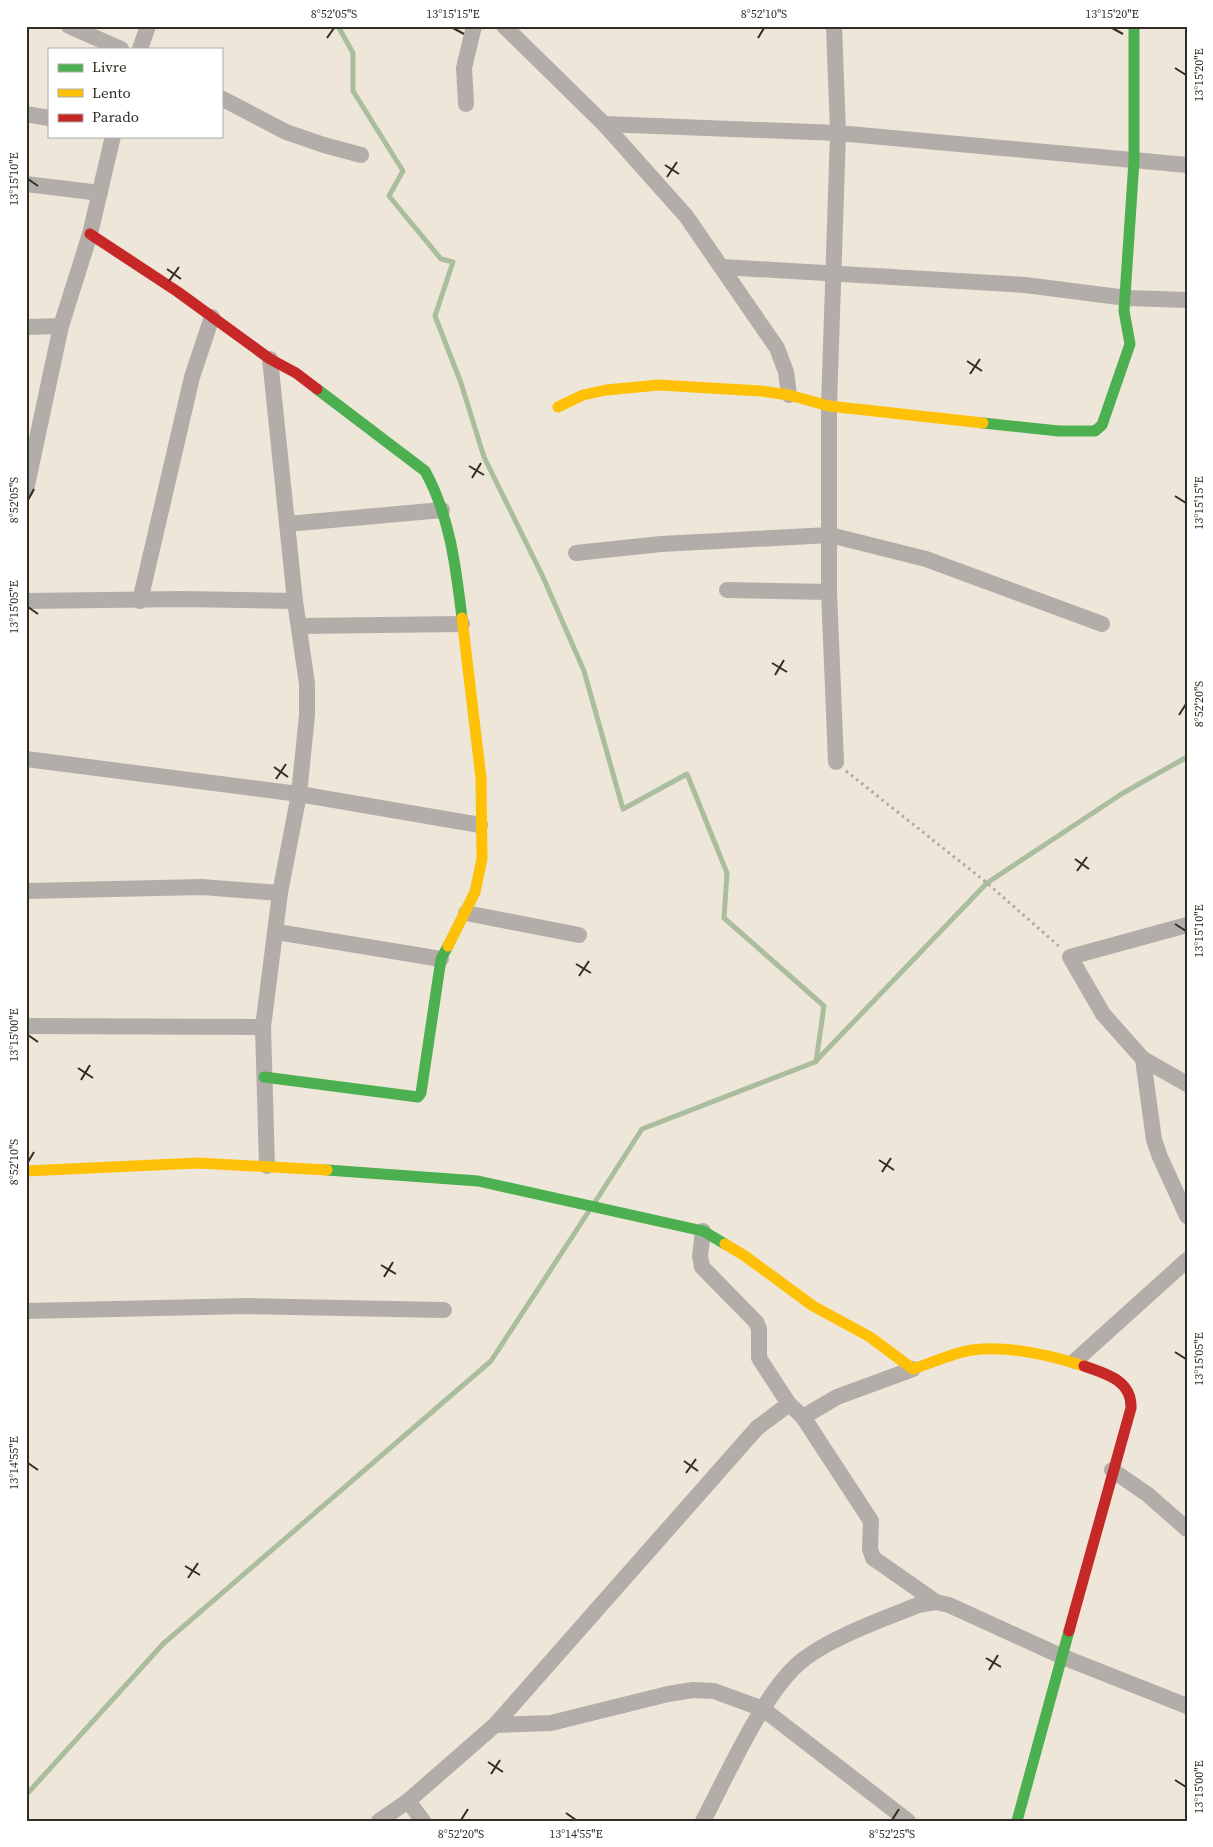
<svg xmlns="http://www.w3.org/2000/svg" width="1213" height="1847" font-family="'Source Serif 4',serif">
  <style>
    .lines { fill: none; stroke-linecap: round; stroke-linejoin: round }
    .stream { stroke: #aabe9d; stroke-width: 5 }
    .path { stroke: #aeaaa3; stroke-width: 3; stroke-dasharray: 2.5 4; stroke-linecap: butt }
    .street { stroke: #b2ada8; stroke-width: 16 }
    .fast { stroke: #4caf50; stroke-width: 11 }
    .slow { stroke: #ffc107; stroke-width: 11 }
    .jam { stroke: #c62828; stroke-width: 11 }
    .ticks { fill: none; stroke: #322d24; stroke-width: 2 }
    .neatline { fill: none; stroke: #322d24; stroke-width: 2 }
    .ticks-label { font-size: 12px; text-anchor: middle; fill: #322d24 }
  </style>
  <rect width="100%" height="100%" fill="#ede6d9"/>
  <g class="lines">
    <g class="stream">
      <polyline points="338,26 353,53 353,91 403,171 389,196 441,259 453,262 435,316 461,383 484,457 543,577 584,671 623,809 687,774 727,873 724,918 824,1006 816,1062"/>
      <polyline points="595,1202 642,1129 815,1062 987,883 1123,793 1187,757"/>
      <polyline points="26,1795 163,1644 491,1361 589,1211"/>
    </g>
    <polyline class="path" points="846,771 987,883 1061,948"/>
    <g class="street">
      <polyline points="69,26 121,49"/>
      <polyline points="504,26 604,124 686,216 777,348 786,372 789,395"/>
      <polyline points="834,26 838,133 829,406 829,592 836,762"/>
      <polyline points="140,49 148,26"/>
      <polyline points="221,98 286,132 324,145 361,155"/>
      <polyline points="466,104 464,68 474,26"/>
      <polyline points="26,114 49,118"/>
      <polyline points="604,124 838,133 1187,165"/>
      <polyline points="26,184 100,193"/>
      <polyline points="723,267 1025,285 1127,298 1187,300"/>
      <polyline points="26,327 61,326"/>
      <polyline points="26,490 61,326 90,234 113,136"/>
      <polyline points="287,524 442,510"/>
      <polyline points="576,553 661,544 830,535 926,559 1102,624"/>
      <polyline points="727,590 829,592"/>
      <polyline points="26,601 182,599 295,601"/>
      <polyline points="140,601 192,377 212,317"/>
      <polyline points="300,626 462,624"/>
      <polyline points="26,759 299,794 480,825"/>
      <polyline points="26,891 202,887 280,893"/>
      <polyline points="466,913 579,935"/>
      <polyline points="1187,925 1070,957 1103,1014 1143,1059 1154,1140 1160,1157 1187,1216"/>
      <polyline points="277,932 441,959"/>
      <polyline points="26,1026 263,1027"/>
      <polyline points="1143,1059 1187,1084"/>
      <polyline points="267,1166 263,1027 280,893 299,794 307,715 307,684 295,601 270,359"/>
      <polyline points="703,1231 700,1256 702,1267 756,1322 759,1329 759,1358 789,1404"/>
      <polyline points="26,1311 247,1306 444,1310"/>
      <polyline points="1075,1361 1187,1260"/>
      <polyline points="803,1417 871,1521 870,1549 873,1558 936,1602"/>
      <polyline points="1112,1470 1147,1494 1187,1529"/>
      <polyline points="495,1725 757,1428 789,1404 803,1417 837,1397 913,1369"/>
      <polyline points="408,1801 423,1821"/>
      <polyline points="379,1821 408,1801 495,1725 551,1723 668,1694 693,1690 714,1691 763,1709 908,1821"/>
      <path d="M703,1821C727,1776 765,1688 804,1659C832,1637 884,1619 918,1605L936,1602L949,1605L1063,1657L1187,1706"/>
    </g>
    <g class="fast">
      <path d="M317,389L425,471C450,516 456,568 462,618"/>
      <polyline points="983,423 1059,431 1095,431 1102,425 1130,344 1124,311 1134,161 1134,26"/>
      <polyline points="264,1077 418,1097 421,1093 441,959 448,946"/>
      <polyline points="327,1170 478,1181 703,1231 725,1244"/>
      <polyline points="1017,1821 1069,1631"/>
    </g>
    <g class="slow">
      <polyline points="558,407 583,395 606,390 659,385 761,391 789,395 829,406 983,423"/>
      <polyline points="448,946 475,892 482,859 481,778 462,618"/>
      <polyline points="26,1171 198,1163 327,1170"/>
      <path d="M725,1244L745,1256L813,1306L870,1337L913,1369C932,1363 952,1353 972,1350C1008,1345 1050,1355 1084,1366"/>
    </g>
    <g class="jam">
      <polyline points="90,234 178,292 270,359 296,373 317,389"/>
      <path d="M1069,1631L1131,1408C1132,1380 1106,1374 1084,1366"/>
    </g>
  </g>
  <path class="ticks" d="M453,28L464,34M1112,28L1123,34M327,38L334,28M758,38L764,28M1175,68L1186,75M665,165L679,174M667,177L677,162M28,179L38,186M167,269L181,279M169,281L179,267M967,361L982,371M970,374L980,359M469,466L484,475M472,478L481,463M1175,496L1186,503M28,500L34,489M28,607L38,614M772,663L787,672M775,675L784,660M1179,715L1186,704M274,767L288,777M276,779L286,764M1075,859L1089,869M1077,871L1087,857M1175,924L1186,931M576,964L591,973M579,976L589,961M28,1035L38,1042M78,1068L93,1078M81,1080L90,1065M879,1160L894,1170M28,1162L34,1152M882,1172L891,1158M381,1265L396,1274M384,1277L393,1262M1175,1352L1186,1359M684,1461L698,1471M28,1463L38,1470M686,1473L696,1459M185,1566L200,1575M188,1578L198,1563M986,1658L1001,1667M989,1670L998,1655M488,1762L503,1772M491,1774L500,1760M1175,1780L1186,1787M566,1813L576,1820M461,1820L468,1809M892,1820L899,1809"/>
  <rect width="1213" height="1847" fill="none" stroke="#ffffff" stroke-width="55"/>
  <rect x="48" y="48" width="175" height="90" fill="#ffffff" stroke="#adaba7"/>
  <rect x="58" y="64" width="25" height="8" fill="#4caf50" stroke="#adaba7"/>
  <text x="92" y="72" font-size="15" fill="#322d24">Livre</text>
  <rect x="58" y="89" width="25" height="8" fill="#ffc107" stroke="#adaba7"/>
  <text x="92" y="98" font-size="15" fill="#322d24">Lento</text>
  <rect x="58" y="114" width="25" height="8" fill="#c62828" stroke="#adaba7"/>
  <text x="92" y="122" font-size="15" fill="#322d24">Parado</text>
  <rect x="28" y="28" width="1158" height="1792" class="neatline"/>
  <g class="ticks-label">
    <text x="334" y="18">8°52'05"S</text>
    <text x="453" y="18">13°15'15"E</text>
    <text x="764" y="18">8°52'10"S</text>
    <text x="1112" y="18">13°15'20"E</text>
    <text transform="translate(1199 75) rotate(-90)" y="4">13°15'20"E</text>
    <text transform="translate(14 179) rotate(-90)" y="4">13°15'10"E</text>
    <text transform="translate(14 500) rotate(-90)" y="4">8°52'05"S</text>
    <text transform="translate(1199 503) rotate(-90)" y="4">13°15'15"E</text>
    <text transform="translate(14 607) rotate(-90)" y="4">13°15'05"E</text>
    <text transform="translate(1199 704) rotate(-90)" y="4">8°52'20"S</text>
    <text transform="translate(1199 931) rotate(-90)" y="4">13°15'10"E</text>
    <text transform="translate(14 1035) rotate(-90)" y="4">13°15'00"E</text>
    <text transform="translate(14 1162) rotate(-90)" y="4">8°52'10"S</text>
    <text transform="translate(1199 1359) rotate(-90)" y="4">13°15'05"E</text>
    <text transform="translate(14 1463) rotate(-90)" y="4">13°14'55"E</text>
    <text transform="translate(1199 1787) rotate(-90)" y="4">13°15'00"E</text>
    <text x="461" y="1838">8°52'20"S</text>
    <text x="576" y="1838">13°14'55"E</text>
    <text x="892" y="1838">8°52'25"S</text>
  </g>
</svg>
